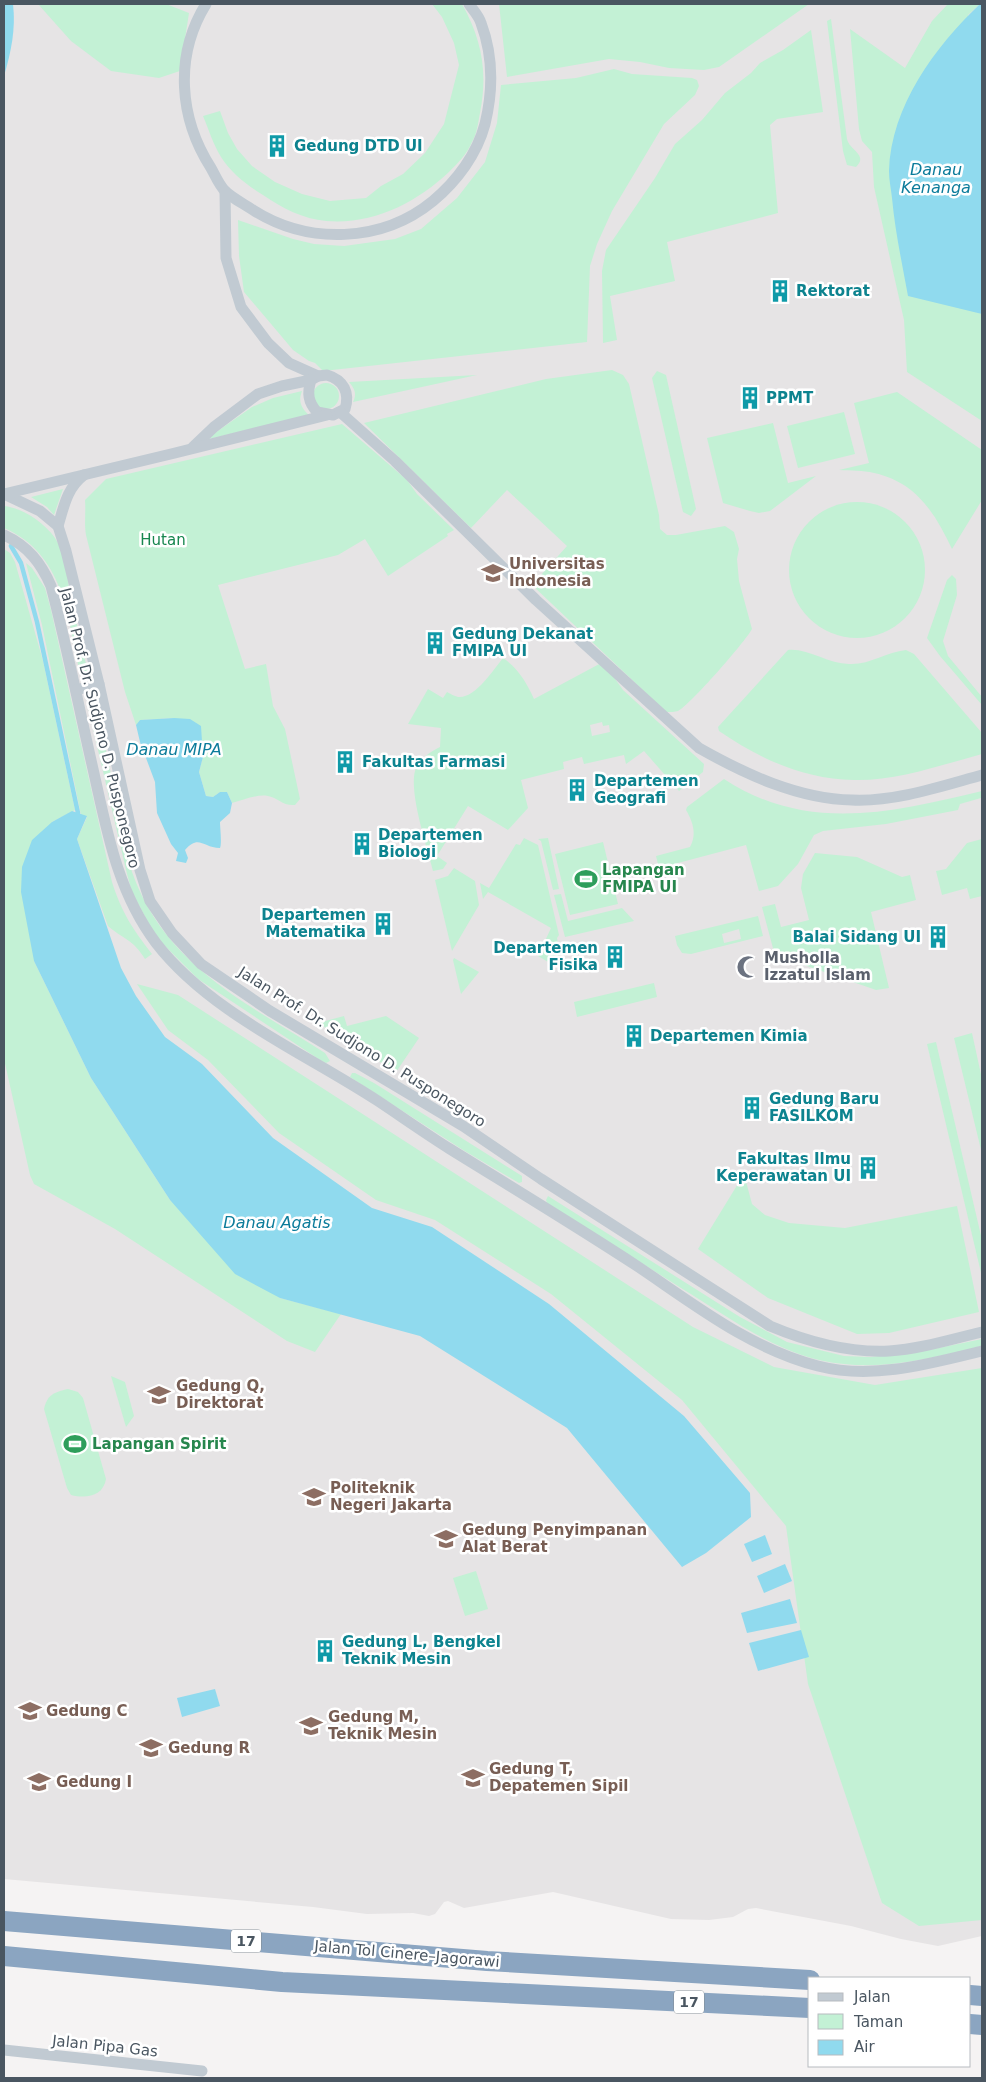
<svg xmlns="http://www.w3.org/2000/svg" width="986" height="2082" font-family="'DejaVu Sans',sans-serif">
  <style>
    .education { fill: #e6e4e5 }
    .green { fill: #c3f1d5; fill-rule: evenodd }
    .water { fill: #90daee }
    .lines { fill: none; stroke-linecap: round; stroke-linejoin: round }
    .stream { stroke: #90daee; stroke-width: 4.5 }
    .minor { stroke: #c1cad2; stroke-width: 11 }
    .motorway { stroke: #8ba5c1; stroke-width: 20 }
    .labels { text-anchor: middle; stroke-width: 5; stroke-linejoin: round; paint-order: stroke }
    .shield { fill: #fff; stroke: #808990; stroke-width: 1 }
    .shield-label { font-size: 14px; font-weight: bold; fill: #4a5661 }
    .culture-label { font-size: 15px; font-weight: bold; fill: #0d838f; stroke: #fff; text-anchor: start }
    .park-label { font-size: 15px; fill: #17864f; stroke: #fff }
    .education-label { font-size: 15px; font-weight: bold; fill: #785e54; stroke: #fff; text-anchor: start }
    .street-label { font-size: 15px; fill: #4a5661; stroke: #fff }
    .leisure-label { font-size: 15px; font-weight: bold; fill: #27864d; stroke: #fff; text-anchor: start }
    .worship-label { font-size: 15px; font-weight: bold; fill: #5b616d; stroke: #fff; text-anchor: start }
    .water-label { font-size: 16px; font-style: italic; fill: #0c7c9b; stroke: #fff }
  </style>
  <rect width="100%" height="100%" fill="#f5f3f3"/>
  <polygon class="education" points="4,4 982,4 982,1936 938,1946 901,1939 851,1926 756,1908 748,1909 733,1917 709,1920 671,1919 553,1892 464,1908 448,1901 444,1902 435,1914 429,1916 413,1913 367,1914 313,1907 4,1879"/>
  <g class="green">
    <polygon points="38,4 166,4 189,13 180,71 159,78 111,71 71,41"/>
    <path d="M432,4H462C482,40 488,72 480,113C478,123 477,134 472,142C467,154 458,163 449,172C416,203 373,225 326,221C303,219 282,208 263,195C248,186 231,173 221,157C213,144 209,130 203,116L220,111L228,133L237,149L252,166L275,182L302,194L330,201L366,198L381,186L403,174L425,153L444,124L459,65L454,43L442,17Z"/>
    <polygon points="499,4 809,4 719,67 704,70 669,68 640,62 609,59 507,77"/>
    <polygon points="948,4 980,4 968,15 964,308 982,314 982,421 907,372 904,320 874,187 872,152 862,141 859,129 850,29 905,68 932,21"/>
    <path d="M831,19L847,139C849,150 869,155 856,167L847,165L843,151L827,21Z"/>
    <polygon points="811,30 823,112 777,119 770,125 778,213 667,242 675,281 610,296 617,340 603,343 602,271 606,250 655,178 675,144 702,120 725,93 751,73 760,63 783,50"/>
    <polygon points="614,69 632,74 692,78 697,80 699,86 695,95 664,124 612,211 597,244 590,266 587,342 323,371 315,363 309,361 293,350 244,292 239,256 238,220 293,239 314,244 344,246 395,239 421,229 457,198 485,162 497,123 501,85 576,78"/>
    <path d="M612,370L623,375L629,384L659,515L660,529L667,535H676L725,526L734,532L739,549L737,559L739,581L752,629C745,642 690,705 678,711C675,712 670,712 666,712L532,585L567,546L507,490L471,528L364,423L546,379Z"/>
    <polygon points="657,371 666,375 696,509 691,516 683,512 652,378"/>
    <path d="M477,375L353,402C357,394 355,389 349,382Z"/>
    <circle cx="326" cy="396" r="13"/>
    <path d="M302,391C298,401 301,408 309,415L205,440L252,407L273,398Z"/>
    <path d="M897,392L982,450V500L952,549C935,513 916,482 874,473C863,470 851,471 839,470L869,463L854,403Z"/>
    <polygon points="844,412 855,454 798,468 787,426"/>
    <polygon points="773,423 788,483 816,476 770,511 759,513 750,511 723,503 707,438"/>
    <path d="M342,424L407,480L417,494L454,530L447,534L448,536L388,576L365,539L338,555L218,585L245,669L266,664L273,706L285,729L300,799L295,805C282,806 279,798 268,796C257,794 243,800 232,803L227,792H220L213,797L206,796L199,772L203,757L174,718L140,720L136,725L125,692L86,535C84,523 86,512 85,500L106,479Z"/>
    <polygon points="63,489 54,515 47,507 31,497"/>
    <circle cx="857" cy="570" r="68"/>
    <path d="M4,506C22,508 44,522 55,538C65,552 67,576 70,593C76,619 81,646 88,672L86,676L82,675L80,672C67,615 64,554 4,528Z"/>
    <polygon points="4,549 10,553 15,562 43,661 75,810 52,822 34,961 91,1078 170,1200 280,1298 341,1314 315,1352 287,1341 115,1229 34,1184 30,1175 4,1059"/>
    <path d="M26,563L32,568L45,588L51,610L112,882C122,913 132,928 152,954L145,959C133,939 124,940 108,926L77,839L87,817L81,815L42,625Z"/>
    <polygon points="952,575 956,579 957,595 943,641 948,656 982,697 982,705 940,656 927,638 947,580"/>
    <path d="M788,650C808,648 828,664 849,664C870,665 886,652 906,650L914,654L982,733V754C941,765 897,781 854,780C803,779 760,759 719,731L718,727Z"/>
    <path d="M503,658C518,668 527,683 534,699L603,662L623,690L704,764L703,772L679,791L644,751L626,764L624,755L584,764L582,757L563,762L564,769L521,780L528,808L508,830L468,806L437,856L447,863L443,869L433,871C427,846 409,794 415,771C419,759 430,752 440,747L441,728L408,724L428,689L443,698L447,692C451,694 454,696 458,697C475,699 494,669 503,658ZM602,722L603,726L609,725L610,732L592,736L590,725Z"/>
    <path d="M92,701L96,705L132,872C165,966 247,1003 325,1053L330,1061L326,1063L320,1060L198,979L162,943L150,926L132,892L127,874L88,707L89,702Z"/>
    <path d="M724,779C808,834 893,812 982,791V802L981,798L960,804L958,810L886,824L823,831L814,835L798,864L778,886L759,891L746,845L659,868L656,856L690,847C697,834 693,822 686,810L687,807Z"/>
    <polygon points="524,838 538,845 559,935 557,938 562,965 555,966 538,956 551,928 488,892 483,899 480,883 489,888 516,844 520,845"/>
    <polygon points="548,838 559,889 553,890 541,841 538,839"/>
    <polygon points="982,839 982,896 970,899 967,888 942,895 936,871 946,869 967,843"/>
    <polygon points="603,842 618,904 570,915 555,854"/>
    <polygon points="815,853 857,857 902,877 910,875 916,900 871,912 889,988 876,990 781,957 774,952 762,907 775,904 781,927 809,920 801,888 803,874"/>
    <polygon points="454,868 475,881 479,905 452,951 435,880 448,876"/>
    <polygon points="561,894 568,921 622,908 634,921 565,937 554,895"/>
    <path d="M758,916L763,936L691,954L682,953L677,945L675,936ZM739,929L741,939L724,943L722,934Z"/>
    <polygon points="454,958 479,972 461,994 453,960"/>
    <polygon points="654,983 657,997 577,1017 574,1002"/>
    <polygon points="137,984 178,995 693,1327 774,1367 875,1385 982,1368 982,1920 919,1926 882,1903 808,1684 786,1526 682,1400 551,1294 435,1220 376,1200 279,1133 208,1060 168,1030"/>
    <polygon points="344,1016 347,1026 386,1016 419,1038 396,1072 318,1023"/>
    <polygon points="972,1033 982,1079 982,1154 954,1038"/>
    <polygon points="936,1042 982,1240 982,1277 927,1044"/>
    <polygon points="352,1073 355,1073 374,1083 522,1176 522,1182 519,1183 463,1150 350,1077"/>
    <polygon points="744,1174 752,1204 765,1215 789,1223 845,1228 957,1206 979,1312 889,1333 857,1334 768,1298 698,1249"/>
    <path d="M548,1196L740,1317L787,1342L844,1356L870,1357L929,1350L982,1339V1346C938,1357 890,1369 844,1364C783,1359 732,1319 681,1288C637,1260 592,1232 547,1203L546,1200Z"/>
    <polygon points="111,1376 125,1382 134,1416 126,1427"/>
    <path d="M68,1389L78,1392L83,1398L106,1479C103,1496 87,1499 71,1495L67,1488L44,1409C47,1395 54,1392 68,1389Z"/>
    <polygon points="476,1571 488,1609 465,1616 453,1578"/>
  </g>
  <g class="water">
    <path d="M4,4H13C16,29 11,52 4,76Z"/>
    <path d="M980,4H982V314L908,296C902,263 895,231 892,198C891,189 889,180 889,171C891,106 935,47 980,4Z"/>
    <path d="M174,718L190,719L201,726L203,757L199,772L206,796L213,797L220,792H227L232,803L230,813L220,822C220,827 222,844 220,848C203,848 199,834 185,850L188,858L186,863L176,861L178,853L171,844L157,813L155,782L140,742L136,725L140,720Z"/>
    <polygon points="72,811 87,816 77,839 121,968 136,996 165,1037 202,1064 273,1138 372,1208 432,1227 549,1304 684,1416 750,1493 751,1517 706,1553 682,1567 567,1428 420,1336 280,1298 235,1274 170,1200 91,1078 34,961 21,892 22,867 32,840 52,822"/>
    <polygon points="765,1535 772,1554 752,1562 744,1544"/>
    <polygon points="785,1564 792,1581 764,1593 757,1576"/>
    <polygon points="790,1599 797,1623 747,1633 741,1613"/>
    <polygon points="801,1630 809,1657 758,1671 749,1643"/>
    <polygon points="215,1689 220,1706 182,1717 177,1698"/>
  </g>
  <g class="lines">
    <polyline class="stream" points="11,546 21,563 37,622 78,813"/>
    <g class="minor">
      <path d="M206,4C174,56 179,118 211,168C215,175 219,185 225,191C232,198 244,204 253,210C308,245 382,243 433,201C457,181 477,154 485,124C493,91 493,55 481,23C479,16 473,10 469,4"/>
      <polyline points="225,191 226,258 241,307 268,343 289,363 318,376"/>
      <path d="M327,375C344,380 350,393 345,409L333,415L317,412C308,402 307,393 311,380L318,376Z"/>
      <path d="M340,412L395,461L536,600L699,748C745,774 798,799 852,800C895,802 942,786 982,775"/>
      <polyline points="193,447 214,427 258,394 282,386 311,380"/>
      <path d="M4,494L40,511L58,526L66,551L99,684L140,870L150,901L172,933L201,964L270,1011L463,1126L541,1179L770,1326C808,1342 847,1353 889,1351C920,1349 952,1339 982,1332"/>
      <polyline points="4,494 175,453 327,415"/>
      <path d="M58,526C64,506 67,488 84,475"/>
      <path d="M4,535C28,546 41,563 51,586C67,647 79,708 93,769C107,831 117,891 156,943C210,1013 305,1053 378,1101C402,1117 426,1134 450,1149C513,1188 576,1226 637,1266C695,1305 749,1348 818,1366C872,1380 929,1364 982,1351"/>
      <polyline points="76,690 99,684"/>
      <polyline points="4,2050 202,2071"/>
    </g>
    <g class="motorway">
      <polyline points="4,1921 487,1961 810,1980"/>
      <polyline points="4,1956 282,1982 810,2008"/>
      <polyline points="970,1995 982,1996"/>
      <polyline points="970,2024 982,2025"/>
    </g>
  </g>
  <defs>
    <symbol id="building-bare" viewBox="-9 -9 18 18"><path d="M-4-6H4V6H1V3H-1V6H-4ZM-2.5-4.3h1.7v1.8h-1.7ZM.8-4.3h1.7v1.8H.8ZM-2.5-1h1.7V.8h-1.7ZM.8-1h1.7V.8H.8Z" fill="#0f9aa8" stroke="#fff" stroke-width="2.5" paint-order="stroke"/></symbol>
    <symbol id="university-bare" viewBox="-9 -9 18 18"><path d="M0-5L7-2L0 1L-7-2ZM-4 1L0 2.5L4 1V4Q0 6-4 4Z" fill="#8d6e63" stroke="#fff" stroke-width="2.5" paint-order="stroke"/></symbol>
    <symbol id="stadium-bare" viewBox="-9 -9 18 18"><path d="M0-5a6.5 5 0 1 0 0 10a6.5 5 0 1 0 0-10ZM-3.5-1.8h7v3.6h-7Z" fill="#2e9e5b" stroke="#fff" stroke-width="2.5" paint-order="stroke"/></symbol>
    <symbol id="mosque-bare" viewBox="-9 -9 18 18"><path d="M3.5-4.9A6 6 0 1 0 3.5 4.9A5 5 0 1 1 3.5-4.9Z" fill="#6b7280" stroke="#fff" stroke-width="2.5" paint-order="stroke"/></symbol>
  </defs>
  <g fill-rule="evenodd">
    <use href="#building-bare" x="261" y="130" width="32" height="32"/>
    <use href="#building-bare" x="764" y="275" width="32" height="32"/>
    <use href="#building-bare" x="734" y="382" width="32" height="32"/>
    <use href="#university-bare" x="477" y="557" width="32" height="32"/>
    <use href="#building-bare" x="419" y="627" width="32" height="32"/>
    <use href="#building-bare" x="329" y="746" width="32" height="32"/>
    <use href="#building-bare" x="561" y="774" width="32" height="32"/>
    <use href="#building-bare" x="346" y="828" width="32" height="32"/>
    <use href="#stadium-bare" x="570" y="863" width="32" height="32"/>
    <use href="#building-bare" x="367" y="908" width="32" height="32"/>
    <use href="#building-bare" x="922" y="921" width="32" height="32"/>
    <use href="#building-bare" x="599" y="941" width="32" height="32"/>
    <use href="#mosque-bare" x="732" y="951" width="32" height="32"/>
    <use href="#building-bare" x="618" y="1020" width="32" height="32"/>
    <use href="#building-bare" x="736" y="1092" width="32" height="32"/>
    <use href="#building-bare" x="852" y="1152" width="32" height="32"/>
    <use href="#university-bare" x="143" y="1379" width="32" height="32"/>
    <use href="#stadium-bare" x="59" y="1428" width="32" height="32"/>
    <use href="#university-bare" x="298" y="1481" width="32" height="32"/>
    <use href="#university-bare" x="430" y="1523" width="32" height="32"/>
    <use href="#building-bare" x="309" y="1635" width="32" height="32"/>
    <use href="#university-bare" x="14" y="1695" width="32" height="32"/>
    <use href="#university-bare" x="295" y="1710" width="32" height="32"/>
    <use href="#university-bare" x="135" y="1732" width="32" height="32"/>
    <use href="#university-bare" x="457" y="1762" width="32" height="32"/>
    <use href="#university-bare" x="23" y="1766" width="32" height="32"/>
  </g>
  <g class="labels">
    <g class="shield">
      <rect x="231" y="1929.5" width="30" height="23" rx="4"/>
      <rect x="674" y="1990.5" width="30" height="23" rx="4"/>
    </g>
    <g class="shield-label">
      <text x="246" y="1946">17</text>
      <text x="689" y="2007">17</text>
    </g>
    <g class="culture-label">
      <text x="294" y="151">Gedung DTD UI</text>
      <text x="796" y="296">Rektorat</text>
      <text x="766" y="403">PPMT</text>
      <text x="452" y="639">Gedung Dekanat<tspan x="452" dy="17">FMIPA UI</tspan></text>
      <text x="362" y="767">Fakultas Farmasi</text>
      <text x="594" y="786">Departemen<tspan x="594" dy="17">Geografi</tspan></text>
      <text x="378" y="840">Departemen<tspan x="378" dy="17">Biologi</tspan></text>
      <text x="366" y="920" text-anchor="end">Departemen<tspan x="366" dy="17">Matematika</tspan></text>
      <text x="921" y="942" text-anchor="end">Balai Sidang UI</text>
      <text x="598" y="953" text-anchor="end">Departemen<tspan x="598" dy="17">Fisika</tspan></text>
      <text x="650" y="1041">Departemen Kimia</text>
      <text x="769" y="1104">Gedung Baru<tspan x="769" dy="17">FASILKOM</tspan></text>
      <text x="851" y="1164" text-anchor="end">Fakultas Ilmu<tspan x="851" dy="17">Keperawatan UI</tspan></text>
      <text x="342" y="1647">Gedung L, Bengkel<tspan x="342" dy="17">Teknik Mesin</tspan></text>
    </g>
    <g class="park-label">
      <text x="163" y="545">Hutan</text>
    </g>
    <g class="education-label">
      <text x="509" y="569">Universitas<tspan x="509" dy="17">Indonesia</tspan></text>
      <text x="176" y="1391">Gedung Q,<tspan x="176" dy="17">Direktorat</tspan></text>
      <text x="330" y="1493">Politeknik<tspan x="330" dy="17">Negeri Jakarta</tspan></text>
      <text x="462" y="1535">Gedung Penyimpanan<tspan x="462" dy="17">Alat Berat</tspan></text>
      <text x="46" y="1716">Gedung C</text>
      <text x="328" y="1722">Gedung M,<tspan x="328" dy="17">Teknik Mesin</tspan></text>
      <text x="168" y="1753">Gedung R</text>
      <text x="489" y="1774">Gedung T,<tspan x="489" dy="17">Depatemen Sipil</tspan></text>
      <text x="56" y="1787">Gedung I</text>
    </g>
    <g class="street-label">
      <text transform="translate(100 728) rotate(76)" y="5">Jalan Prof. Dr. Sudjono D. Pusponegoro</text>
      <text transform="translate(362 1047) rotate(32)" y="5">Jalan Prof. Dr. Sudjono D. Pusponegoro</text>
      <text transform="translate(407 1954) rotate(5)" y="5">Jalan Tol Cinere–Jagorawi</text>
      <text transform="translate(105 2046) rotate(6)" y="5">Jalan Pipa Gas</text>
    </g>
    <g class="leisure-label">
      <text x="602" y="875">Lapangan<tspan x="602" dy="17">FMIPA UI</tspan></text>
      <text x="92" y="1449">Lapangan Spirit</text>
    </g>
    <g class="worship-label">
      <text x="764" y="963">Musholla<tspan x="764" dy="17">Izzatul Islam</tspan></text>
    </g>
    <g class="water-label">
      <text x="936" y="175">Danau<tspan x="936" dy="18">Kenanga</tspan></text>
      <text x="174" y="755">Danau MIPA</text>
      <text x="277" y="1228">Danau Agatis</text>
    </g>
  </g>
  <rect width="986" height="2082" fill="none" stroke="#4a5661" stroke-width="10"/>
  <rect x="808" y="1977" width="162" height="90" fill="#ffffff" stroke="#b7bbc0"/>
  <rect x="818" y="1993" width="25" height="8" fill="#c1cad2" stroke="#b7bbc0"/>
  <text x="854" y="2002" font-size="15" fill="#4a5661">Jalan</text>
  <rect x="818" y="2014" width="25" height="15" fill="#c3f1d5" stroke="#b7bbc0"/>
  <text x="854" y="2027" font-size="15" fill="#4a5661">Taman</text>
  <rect x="818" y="2040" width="25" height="15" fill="#90daee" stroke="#b7bbc0"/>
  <text x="854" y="2052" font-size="15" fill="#4a5661">Air</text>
</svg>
